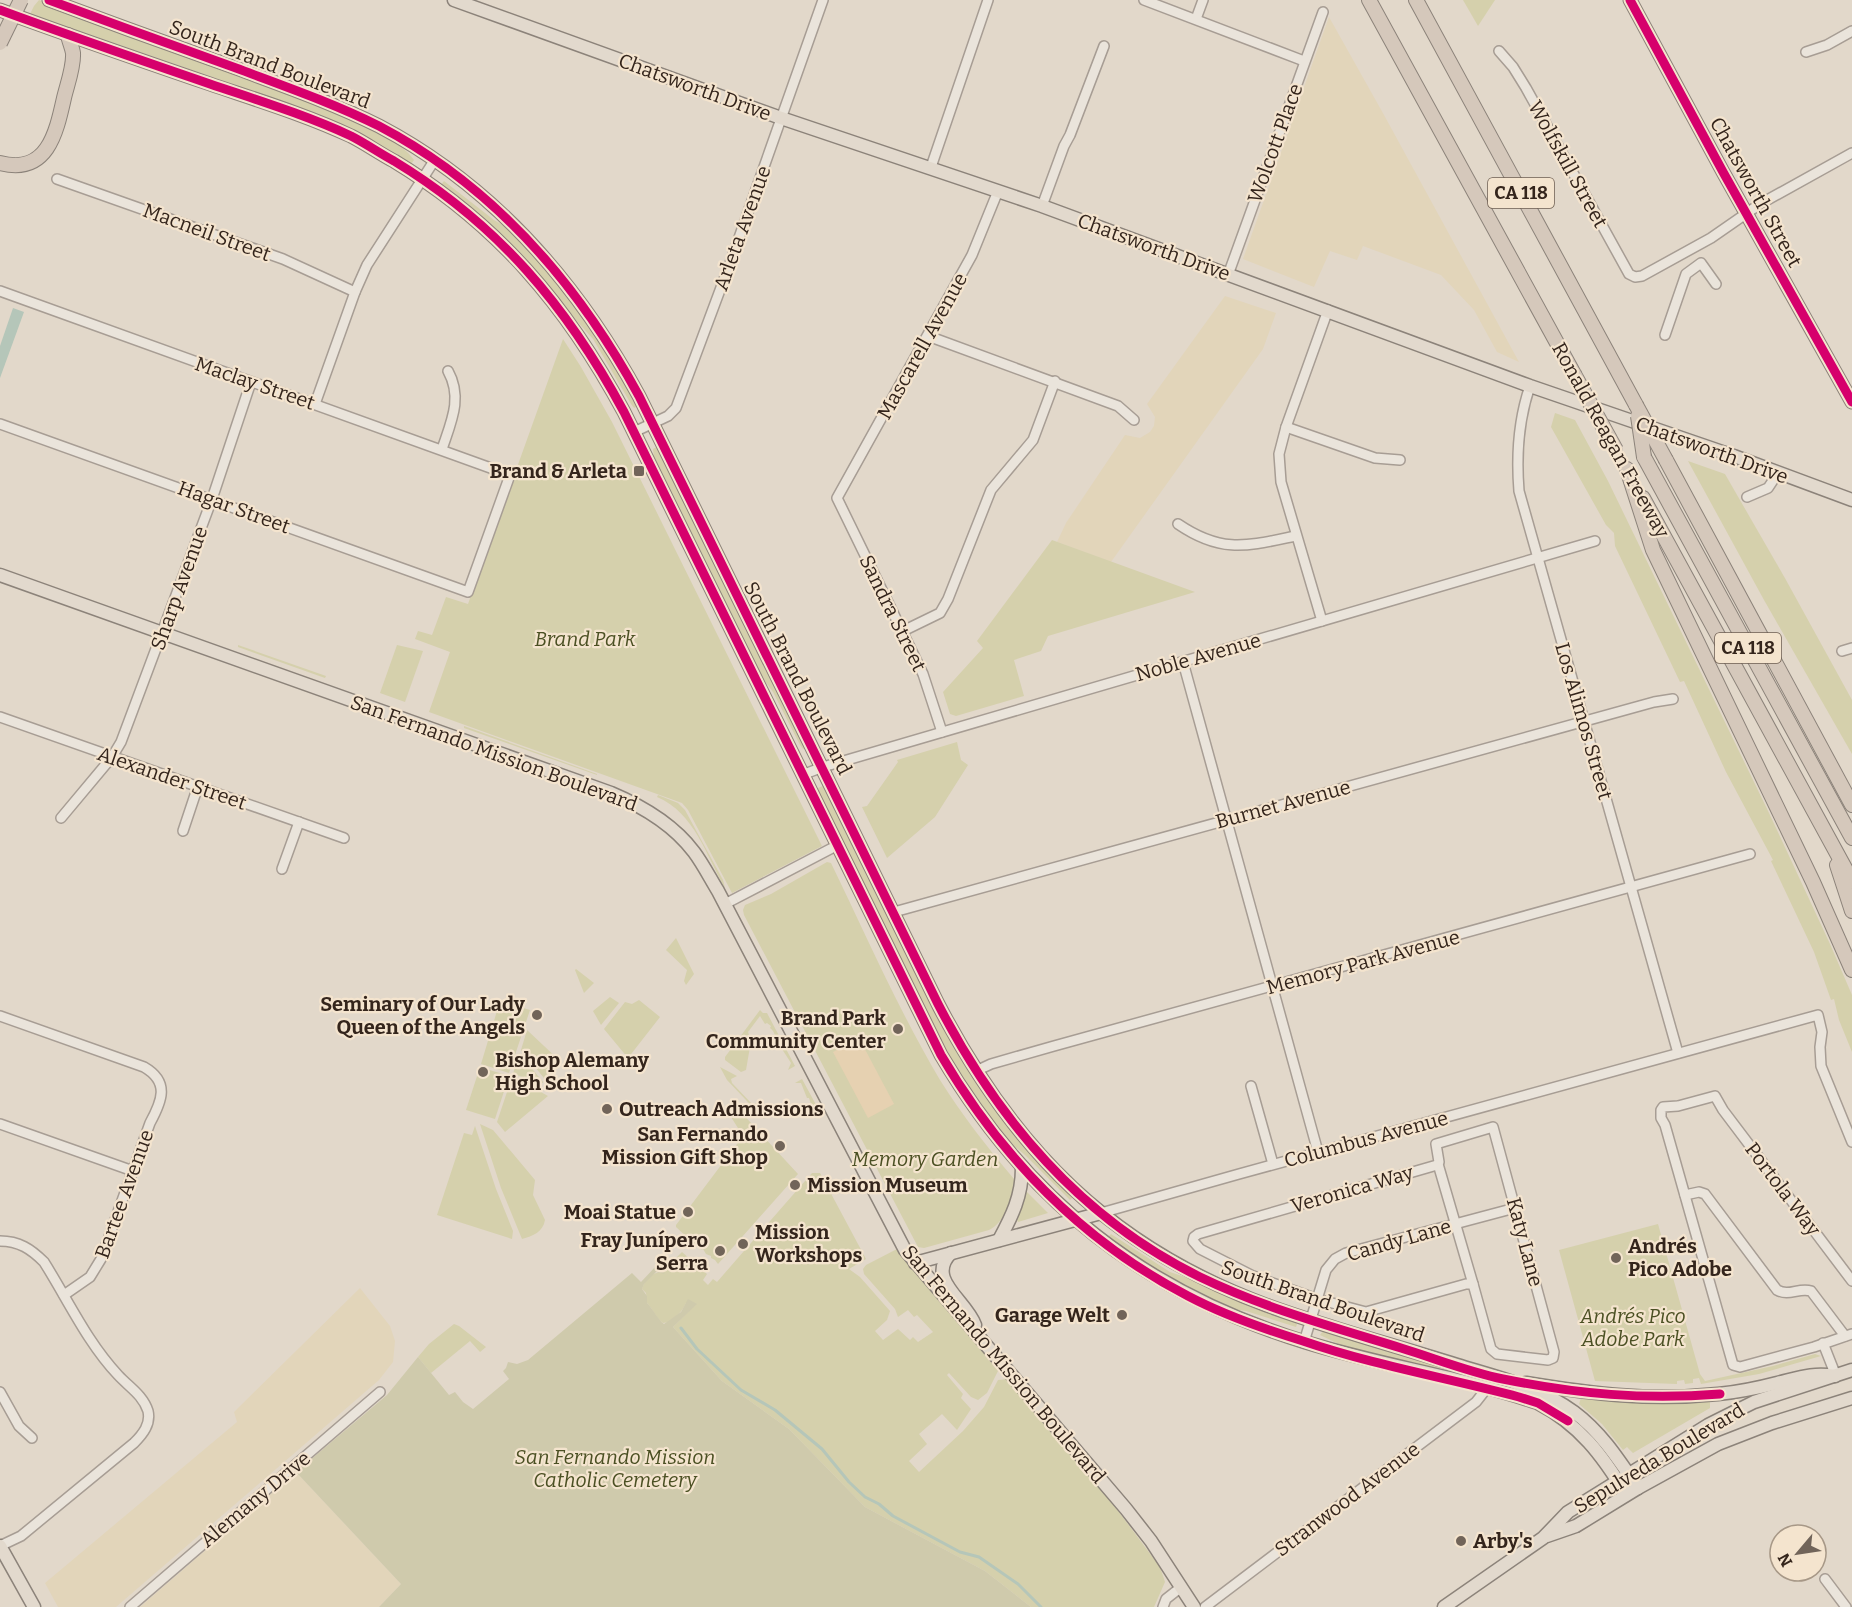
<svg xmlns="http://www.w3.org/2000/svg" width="1852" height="1607" font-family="Bitter,serif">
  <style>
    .farmland { fill: #e2d5ba }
    .green { fill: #d5d0ac }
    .sand { fill: #e6d1b1 }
    .cemetery { fill: #cfcaac }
    .water { fill: #b5c6b9 }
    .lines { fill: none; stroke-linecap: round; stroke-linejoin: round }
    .stream { stroke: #b5c6b9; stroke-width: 3 }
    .minor-casing { stroke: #a79d94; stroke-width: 12 }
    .major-casing { stroke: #8c837a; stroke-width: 15 }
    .highway-casing { stroke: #8c837a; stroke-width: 16 }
    .minor { stroke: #eae4db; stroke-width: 9 }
    .major { stroke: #e2d9cd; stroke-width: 12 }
    .highway { stroke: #d5c8bb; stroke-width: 14 }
    .highway-bridge-casing { stroke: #8c837a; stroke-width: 16; stroke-linecap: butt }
    .highway-bridge { stroke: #d5c8bb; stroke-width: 14 }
    .cycleway-casing { stroke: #f4e4ce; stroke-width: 13 }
    .cycleway { stroke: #d6006c; stroke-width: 9 }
    .poi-dot { fill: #716459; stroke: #f4e4ce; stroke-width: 2 }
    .labels { text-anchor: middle; stroke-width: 4.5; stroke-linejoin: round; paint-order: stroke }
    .shield { fill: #f4e4ce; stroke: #6e5e51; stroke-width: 1.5 }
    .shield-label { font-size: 18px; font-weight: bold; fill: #34251c }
    .street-label { font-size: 20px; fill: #34251c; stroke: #f4e4ce }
    .poi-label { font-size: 20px; font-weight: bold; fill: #34251c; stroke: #f4e4ce; text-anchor: end }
    .park-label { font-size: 20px; font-style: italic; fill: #4b5023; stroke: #f4e4ce }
  </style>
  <rect width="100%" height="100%" fill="#e2d8ca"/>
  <g class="farmland">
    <polygon points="1329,17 1384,115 1519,362 1497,352 1474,310 1441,275 1363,246 1357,260 1330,251 1314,287 1243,259"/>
    <polygon points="1225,296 1276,313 1263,349 1111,562 1057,542 1066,523 1125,435 1140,438 1150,432 1154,426 1155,417 1147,404"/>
    <polygon points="360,1288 390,1326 395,1341 393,1362 379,1380 116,1607 58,1607 45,1583 237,1422 234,1412"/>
    <polygon points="296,1472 401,1584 379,1607 140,1607"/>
  </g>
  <g class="green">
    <path d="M39,0C76,15 113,30 150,43C200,61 391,121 414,160L411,164C368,139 325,118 278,100L30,14L34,6Z"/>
    <polygon points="1463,0 1495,0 1478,26"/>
    <polygon points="444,181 494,220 508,228 533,251 588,320 638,406 634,408 631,404 593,339 575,319 539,275 495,228 441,185"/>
    <polygon points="563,339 581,367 612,422 822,846 732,893 688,810 682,803 429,712 450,652 415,639 418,631 432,635 446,597 468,604"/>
    <polygon points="1555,413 1575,420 1608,481 1769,813 1830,944 1852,995 1852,1052 1839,1020 1834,999 1831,1000 1814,952 1771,861 1773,860 1726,772 1684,681 1680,682 1615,546 1614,533 1606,525 1551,427"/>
    <polygon points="658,446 806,748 803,749 800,745 773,692 760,675 654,459 653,449"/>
    <polygon points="1688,461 1725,474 1786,580 1852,700 1852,754 1764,600"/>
    <polygon points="1052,540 1195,592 1048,636 1041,651 1014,660 1024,696 956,716 950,714 943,692 983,648 977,641"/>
    <polygon points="238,645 326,676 325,678 238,647"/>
    <polygon points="397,645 423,651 405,702 380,693"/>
    <polygon points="464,726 597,774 597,775 464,728"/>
    <polygon points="957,742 961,760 968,765 935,817 887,858 862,807 867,806 898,762 897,760"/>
    <polygon points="825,785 957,1050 975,1079 1020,1141 1070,1193 1073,1197 1070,1200 1025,1155 1008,1141 961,1077 939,1039 819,794 818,788"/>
    <path d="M658,795L678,803L685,810L723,880L725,888C706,856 695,813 657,797Z"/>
    <path d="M827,862L831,863C866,935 899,1011 940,1080C962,1115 987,1147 1014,1179C1016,1196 1005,1222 989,1230L924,1248L918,1247L744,915L743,910L745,905L771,894Z"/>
    <polygon points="676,938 694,974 686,985 684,981 687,970 666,950"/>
    <polygon points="576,969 594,983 584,993 575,970"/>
    <polygon points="610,997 619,1003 601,1025 593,1011"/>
    <polygon points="639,1000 660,1017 628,1058 604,1029 625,1002 632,1004"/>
    <polygon points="500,1001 530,1010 509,1073 481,1064"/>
    <path d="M760,1010L763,1013H767L795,1066L788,1070L791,1063L780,1046L781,1044C774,1039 776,1032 770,1028L771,1026L767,1023L765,1024L760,1016L748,1032L751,1041L746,1070L741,1072L725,1060V1057Z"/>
    <polygon points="527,1030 560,1061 549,1071 551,1073 544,1078 521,1050"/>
    <polygon points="519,1053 543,1082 543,1083 513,1074"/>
    <polygon points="480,1067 509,1076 495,1119 466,1110"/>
    <polygon points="720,1067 737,1076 731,1079 732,1083 752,1104 760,1103 766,1112 764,1119 727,1080"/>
    <polygon points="512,1077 539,1087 539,1091 548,1096 505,1132 497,1122"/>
    <polygon points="802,1079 821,1114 814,1118 812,1116 816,1116 816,1113 814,1113 809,1098 807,1098 801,1083 795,1083"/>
    <polygon points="739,1110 798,1174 718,1264 715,1260 711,1258 711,1256 706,1254 707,1253 706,1254 703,1249 702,1250 692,1242 693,1240 691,1241 676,1227 676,1225 743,1136 731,1117"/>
    <path d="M480,1124L493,1130L535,1180L533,1195L545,1220C543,1232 533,1236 522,1239L501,1188Z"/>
    <polygon points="475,1126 496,1189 513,1231 512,1239 437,1215 464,1133 472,1135"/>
    <path d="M812,1173H820L866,1259L849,1269L860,1277L890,1311L887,1320L875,1331L883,1340L898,1329L910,1340L913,1337L918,1342L933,1332L917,1315L914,1317L908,1310L898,1317L895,1309L864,1274L863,1269L866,1265L897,1249L999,1369L987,1393L978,1400L971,1397L949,1373L947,1375L963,1394L961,1398L971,1409L957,1430L942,1414L919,1434L927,1444L909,1461L919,1472L963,1431L984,1407L998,1380L1007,1379L1101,1488L1160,1567L1165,1582L1154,1607H1031L985,1571L865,1507L789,1429L722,1381L673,1327L696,1304L686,1303C682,1312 672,1323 663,1323C656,1318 653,1309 647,1303L646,1293L642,1289C644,1280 654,1271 662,1272L682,1252L707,1274L703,1280L708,1285L713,1279L717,1282Z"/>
    <polygon points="1026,1191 1048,1213 1018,1222 1016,1218"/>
    <polygon points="1658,1224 1700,1374 1705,1381 1773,1366 1815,1354 1821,1356 1759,1374 1701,1384 1699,1378 1693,1379 1693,1383 1685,1384 1684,1380 1677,1381 1677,1384 1595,1381 1559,1250"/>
    <polygon points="1111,1234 1170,1272 1194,1280 1249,1306 1294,1322 1297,1324 1296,1327 1246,1311 1232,1309 1210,1300 1157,1272 1114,1242 1109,1236"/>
    <polygon points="454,1324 459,1326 486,1347 480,1352 470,1341 431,1373 418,1357 429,1344"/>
    <polygon points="1323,1331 1440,1367 1439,1371 1347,1348 1320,1335"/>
    <polygon points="1581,1398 1653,1404 1710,1401 1710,1408 1633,1453 1627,1447 1623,1450 1602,1424 1579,1404"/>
  </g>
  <polygon class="sand" points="859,1038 894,1104 868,1118 833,1052"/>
  <path class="cemetery" d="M656,1266L665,1274L656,1272L644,1284L642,1289L647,1296V1303C653,1309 659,1321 664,1324L681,1312L688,1299L697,1304L673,1327L722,1381L789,1429L865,1507L985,1571L1031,1607H379L401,1584L296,1472L387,1395L418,1357L449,1395L455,1392L463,1402L473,1409L509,1379L503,1371L506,1368L508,1362L517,1364L528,1360L632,1273L641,1282Z"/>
  <polygon class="water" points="13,308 24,312 0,378 0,346"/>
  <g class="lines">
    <polyline class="stream" points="681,1328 697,1349 741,1390 775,1410 822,1449 849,1482 865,1497 879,1504 893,1516 960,1552 979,1557 1018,1584 1041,1607"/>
    <defs>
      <g id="minor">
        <polyline points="1144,0 1304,61"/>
        <polyline points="1196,19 1203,0"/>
        <polyline points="1499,51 1513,67 1526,88 1629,274 1635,277 1642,276 1711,238 1760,204 1852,153"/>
        <polyline points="1806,52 1827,45 1852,31"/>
        <polyline points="931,167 988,0"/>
        <polyline points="57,179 283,259 355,292"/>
        <polyline points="1042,206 1064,146 1070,135 1104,46"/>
        <polyline points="1228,275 1323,12"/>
        <polyline points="0,291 510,475 468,592 0,424"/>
        <polyline points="1665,335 1686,274 1701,263 1716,284"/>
        <polyline points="928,336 1118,406 1134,420"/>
        <path d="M1530,386C1518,421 1516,454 1519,491L1678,1053"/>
        <polyline points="315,404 355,292 367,265 434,161"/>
        <polyline points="1286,427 1375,458 1400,460"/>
        <polyline points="634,432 668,416 676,408 729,266 823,0"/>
        <path d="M442,449C451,422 463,398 448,371"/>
        <polyline points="1747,497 1768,488 1778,473"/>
        <path d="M1178,524C1222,554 1247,546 1296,536"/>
        <polyline points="1322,621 1281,482 1279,454 1286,427 1328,310"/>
        <polyline points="903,631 940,613 948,599 991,490 1033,440 1055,381"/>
        <polyline points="1842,651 1852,648"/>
        <polyline points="1183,662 1318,1152"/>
        <polyline points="0,717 344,838"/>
        <polyline points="942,732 923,674 837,498 972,255 998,191"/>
        <polyline points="802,775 823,767 1595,541"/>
        <polyline points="61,818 112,757 121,742 212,499 251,382"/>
        <polyline points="183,831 198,786"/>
        <polyline points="282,869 299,822"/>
        <polyline points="725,904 836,846"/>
        <polyline points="894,912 1654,702 1673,699"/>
        <path d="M0,1016L144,1067C170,1082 162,1101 150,1123L101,1259L90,1277L64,1295"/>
        <polyline points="976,1071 991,1064 1054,1046 1750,854"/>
        <polyline points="1251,1086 1273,1164"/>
        <polyline points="0,1124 133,1171"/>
        <polygon points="1493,1127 1554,1352 1553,1358 1548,1360 1497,1354 1491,1349 1473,1284 1466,1284 1366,1312 1317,1299 1253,1276 1200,1249 1193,1241 1194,1237 1198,1234 1437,1165 1439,1162 1436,1144"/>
        <polyline points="1438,1164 1473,1284"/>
        <path d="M1685,1195L1699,1192L1705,1194L1777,1290C1789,1297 1799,1287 1811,1291L1845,1336"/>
        <polyline points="1101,1213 1239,1174 1818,1015 1822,1032 1820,1047 1821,1066 1852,1142"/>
        <path d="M0,1241C19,1241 31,1249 44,1262C68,1300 87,1342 118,1375C129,1387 143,1395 148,1411C151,1424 143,1434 134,1443L21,1536L0,1546"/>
        <polyline points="1852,1281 1723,1110 1715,1096 1678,1106 1663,1107 1661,1110 1661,1118 1665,1125 1733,1365 1740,1367 1814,1347 1852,1334"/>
        <polyline points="1304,1342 1326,1270 1335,1259 1346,1253 1515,1208"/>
        <polyline points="1823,1343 1836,1376"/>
        <polyline points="0,1392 19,1426 32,1438"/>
        <polyline points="1825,1579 1846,1607"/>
        <polyline points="130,1607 380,1392"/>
        <polyline points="1163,1607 1166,1599 1180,1588"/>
        <polyline points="1205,1607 1476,1402 1487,1388"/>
      </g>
      <g id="major">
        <path d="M49,0C111,23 174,46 236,68C284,86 333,103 379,126C493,186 578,284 639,396L938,1004C1014,1150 1110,1247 1266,1305C1329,1328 1393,1345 1457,1365C1496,1377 1540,1387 1574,1412C1601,1432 1619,1460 1638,1488"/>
        <polyline points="454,0 781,118 1042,206 1530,386 1734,456 1852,500"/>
        <polyline points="1630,0 1723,172 1852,402"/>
        <path d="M0,10C70,36 140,60 210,84C257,100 306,115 351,136C365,143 379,153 394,161C498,224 567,306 624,412L941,1055C1027,1201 1143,1292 1305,1342C1382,1366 1462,1377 1538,1403C1580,1425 1602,1455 1626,1494"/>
        <path d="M0,575L611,793C642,806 673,824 694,852C703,864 710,878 718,891L905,1250L1126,1509L1151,1541L1194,1607"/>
        <path d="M999,1240C1012,1216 1022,1196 1022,1168"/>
        <path d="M951,1253C925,1279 966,1300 975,1325"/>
        <polyline points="915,1263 1101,1213"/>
        <path d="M1526,1383C1593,1394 1650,1401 1718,1394C1738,1392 1758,1388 1777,1383C1798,1378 1813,1372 1835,1376"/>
        <polyline points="1547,1536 1576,1526 1638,1488 1718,1444 1772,1423 1852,1398"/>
        <polyline points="0,1546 34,1607"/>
        <polyline points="1444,1607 1543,1538 1568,1512 1708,1425 1754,1402 1852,1370"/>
      </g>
      <g id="highway">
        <polyline points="1369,0 1574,374"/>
        <polyline points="1416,0 1636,405"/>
        <path d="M0,163C47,175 56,134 64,98C67,85 74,67 73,53C72,47 69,41 68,35"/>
        <polyline points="1644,457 1852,838"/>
        <polyline points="1666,460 1852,805"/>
        <polyline points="1627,469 1653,550 1813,882 1852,970"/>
        <polyline points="1643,498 1852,881"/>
        <polyline points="1837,865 1852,911"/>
      </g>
    </defs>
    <use href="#minor" class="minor-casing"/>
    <use href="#major" class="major-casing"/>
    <use href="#highway" class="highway-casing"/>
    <use href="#minor" class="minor"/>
    <use href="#major" class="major"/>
    <use href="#highway" class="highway"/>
    <defs>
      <g id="highway-bridge">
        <polyline points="0,43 21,0"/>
        <polyline points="1574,374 1616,450"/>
        <polyline points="1636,405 1666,460"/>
        <polyline points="1638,416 1644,457"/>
      </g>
    </defs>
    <use href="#highway-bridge" class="highway-bridge-casing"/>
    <use href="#highway-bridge" class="highway-bridge"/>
    <defs>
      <g id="cycleway">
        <path d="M49,0C111,23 174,46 236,68C284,86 333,103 379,126C493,186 578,284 639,396L938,1004C998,1120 1080,1218 1200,1277C1264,1308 1333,1327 1401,1348C1434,1358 1469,1372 1503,1379C1577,1394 1644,1400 1720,1394"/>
        <polyline points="1630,0 1723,172 1852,402"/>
        <path d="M0,10C70,36 140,60 210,84C257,100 306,115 351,136C365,143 379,153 394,161C498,224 567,306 624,412L941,1055C1001,1157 1082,1241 1188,1296C1224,1315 1264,1329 1303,1341C1373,1365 1447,1378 1519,1397L1538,1403L1568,1421"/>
      </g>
    </defs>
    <use href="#cycleway" class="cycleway-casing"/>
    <use href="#cycleway" class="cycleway"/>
  </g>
  <g class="poi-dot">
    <rect x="633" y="465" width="12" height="12" rx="3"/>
    <circle cx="537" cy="1015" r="6"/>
    <circle cx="898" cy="1029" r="6"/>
    <circle cx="483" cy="1072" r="6"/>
    <circle cx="607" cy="1109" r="6"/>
    <circle cx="780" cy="1146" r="6"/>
    <circle cx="795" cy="1185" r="6"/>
    <circle cx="688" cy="1212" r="6"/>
    <circle cx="743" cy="1244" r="6"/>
    <circle cx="720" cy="1251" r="6"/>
    <circle cx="1616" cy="1258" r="6"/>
    <circle cx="1122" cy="1315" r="6"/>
    <circle cx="1461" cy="1541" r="6"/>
  </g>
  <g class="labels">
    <g class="shield">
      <rect x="1488" y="178" width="66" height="30" rx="4.5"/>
      <rect x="1715" y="633" width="66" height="30" rx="4.5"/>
    </g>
    <g class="shield-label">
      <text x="1521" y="199">CA 118</text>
      <text x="1748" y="654">CA 118</text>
    </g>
    <g class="street-label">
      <text transform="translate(270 64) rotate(21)" y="7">South Brand Boulevard</text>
      <text transform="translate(695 87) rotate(20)" y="7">Chatsworth Drive</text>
      <text transform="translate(1275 143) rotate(-70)" y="7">Wolcott Place</text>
      <text transform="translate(1568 164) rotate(61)" y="7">Wolfskill Street</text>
      <text transform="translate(1756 192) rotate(61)" y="7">Chatsworth Street</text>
      <text transform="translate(742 228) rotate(-70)" y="7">Arleta Avenue</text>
      <text transform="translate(207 232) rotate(20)" y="7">Macneil Street</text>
      <text transform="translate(1154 247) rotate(20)" y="7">Chatsworth Drive</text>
      <text transform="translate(922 346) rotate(-61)" y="7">Mascarell Avenue</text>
      <text transform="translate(255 383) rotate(19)" y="7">Maclay Street</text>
      <text transform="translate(1611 440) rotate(61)" y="7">Ronald Reagan Freeway</text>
      <text transform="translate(1712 450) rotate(20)" y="7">Chatsworth Drive</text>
      <text transform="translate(234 507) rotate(20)" y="7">Hagar Street</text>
      <text transform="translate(179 588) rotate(-70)" y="7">Sharp Avenue</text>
      <text transform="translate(893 613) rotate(64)" y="7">Sandra Street</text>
      <text transform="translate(1198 657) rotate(-16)" y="7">Noble Avenue</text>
      <text transform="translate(798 678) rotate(63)" y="7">South Brand Boulevard</text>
      <text transform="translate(1584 721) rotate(74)" y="7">Los Alimos Street</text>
      <text transform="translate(494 753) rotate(20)" y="7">San Fernando Mission Boulevard</text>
      <text transform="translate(172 778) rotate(19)" y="7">Alexander Street</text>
      <text transform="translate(1283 804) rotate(-15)" y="7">Burnet Avenue</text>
      <text transform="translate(1363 962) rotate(-15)" y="7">Memory Park Avenue</text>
      <text transform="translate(1366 1139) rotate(-15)" y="7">Columbus Avenue</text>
      <text transform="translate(1352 1189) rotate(-16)" y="7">Veronica Way</text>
      <text transform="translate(1783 1189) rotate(53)" y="7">Portola Way</text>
      <text transform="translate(124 1194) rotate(-70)" y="7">Bartee Avenue</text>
      <text transform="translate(1399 1240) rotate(-16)" y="7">Candy Lane</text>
      <text transform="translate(1525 1242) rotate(75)" y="7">Katy Lane</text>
      <text transform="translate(1323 1301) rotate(19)" y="7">South Brand Boulevard</text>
      <text transform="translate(1004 1364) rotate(50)" y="7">San Fernando Mission Boulevard</text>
      <text transform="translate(1659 1458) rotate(-31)" y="7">Sepulveda Boulevard</text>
      <text transform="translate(255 1499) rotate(-40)" y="7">Alemany Drive</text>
      <text transform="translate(1347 1499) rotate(-37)" y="7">Stranwood Avenue</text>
    </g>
    <g class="poi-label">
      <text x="627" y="478">Brand &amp; Arleta</text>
      <text x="525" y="1011">Seminary of Our Lady<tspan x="525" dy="23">Queen of the Angels</tspan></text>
      <text x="886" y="1025">Brand Park<tspan x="886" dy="23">Community Center</tspan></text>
      <text x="495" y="1067" text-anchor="start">Bishop Alemany<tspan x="495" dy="23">High School</tspan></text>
      <text x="619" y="1116" text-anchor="start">Outreach Admissions</text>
      <text x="768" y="1141">San Fernando<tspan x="768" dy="23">Mission Gift Shop</tspan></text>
      <text x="807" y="1192" text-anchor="start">Mission Museum</text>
      <text x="676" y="1219">Moai Statue</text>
      <text x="755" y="1239" text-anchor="start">Mission<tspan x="755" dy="23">Workshops</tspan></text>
      <text x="708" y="1247">Fray Junípero<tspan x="708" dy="23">Serra</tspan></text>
      <text x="1628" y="1253" text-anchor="start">Andrés<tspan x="1628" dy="23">Pico Adobe</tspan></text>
      <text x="1110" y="1322">Garage Welt</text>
      <text x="1473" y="1548" text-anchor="start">Arby's</text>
    </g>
    <g class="park-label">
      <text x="585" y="646">Brand Park</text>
      <text x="925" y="1166">Memory Garden</text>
      <text x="1633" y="1323">Andrés Pico<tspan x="1633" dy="23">Adobe Park</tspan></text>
      <text x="615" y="1464">San Fernando Mission<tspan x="615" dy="23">Catholic Cemetery</tspan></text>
    </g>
  </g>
  <g transform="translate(1798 1553) rotate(241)"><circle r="28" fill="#f4e4ce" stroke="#a79887" stroke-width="1.5"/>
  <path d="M0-4.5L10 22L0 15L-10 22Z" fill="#716459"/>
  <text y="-9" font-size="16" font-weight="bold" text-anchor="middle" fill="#34251c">N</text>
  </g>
</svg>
